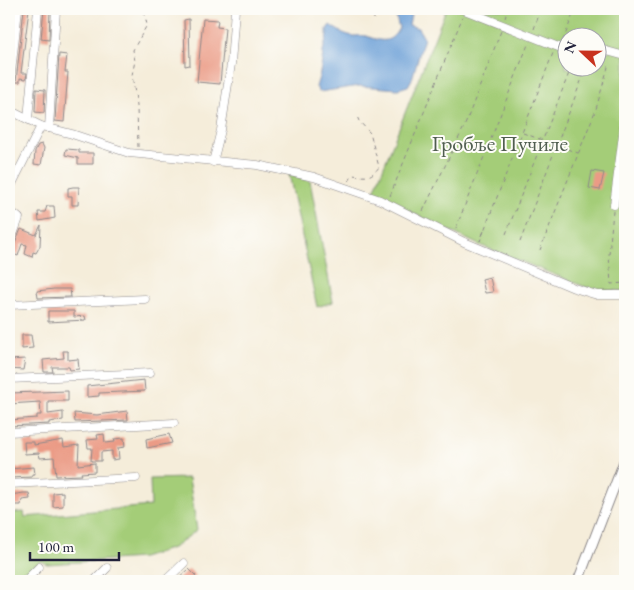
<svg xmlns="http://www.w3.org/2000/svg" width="634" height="590" font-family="'EB Garamond',serif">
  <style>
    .green { fill: #a4cd78; stroke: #63785a; fill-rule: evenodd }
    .water { fill: #6b9fd7; stroke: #466089 }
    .building { fill: #eb9b86 }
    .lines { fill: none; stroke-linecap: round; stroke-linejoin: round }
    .minor-casing { stroke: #8c888a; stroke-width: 9 }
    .major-casing { stroke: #8c888a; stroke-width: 11 }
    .path { stroke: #8c888a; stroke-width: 1; stroke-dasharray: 4 4; stroke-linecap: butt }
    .minor { stroke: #fff; stroke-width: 8 }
    .major { stroke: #fff; stroke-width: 9 }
    .labels { text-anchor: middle; stroke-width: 4; stroke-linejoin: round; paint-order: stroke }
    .park-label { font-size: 22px; fill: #505e50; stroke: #fdfcf7 }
  </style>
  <rect width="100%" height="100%" fill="#fdfcf7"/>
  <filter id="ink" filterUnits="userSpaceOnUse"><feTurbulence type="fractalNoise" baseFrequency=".02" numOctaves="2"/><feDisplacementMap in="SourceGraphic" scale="10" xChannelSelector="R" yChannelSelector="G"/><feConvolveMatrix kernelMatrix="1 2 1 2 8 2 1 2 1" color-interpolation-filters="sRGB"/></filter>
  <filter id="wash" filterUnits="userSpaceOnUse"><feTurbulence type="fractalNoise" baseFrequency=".0096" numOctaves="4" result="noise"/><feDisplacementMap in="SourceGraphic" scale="20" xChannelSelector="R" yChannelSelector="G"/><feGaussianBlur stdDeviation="1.12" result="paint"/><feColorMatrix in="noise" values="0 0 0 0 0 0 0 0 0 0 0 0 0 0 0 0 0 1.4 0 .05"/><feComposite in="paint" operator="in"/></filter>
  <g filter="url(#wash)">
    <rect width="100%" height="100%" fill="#f5edda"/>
    <g class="green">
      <path d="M446,9H625V291L593,290L477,244L373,194ZM566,38H596V68H566Z"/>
      <polygon points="289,174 310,181 333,302 317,307"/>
      <polygon points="189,478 197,530 173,548 142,558 47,564 41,561 20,581 9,581 9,542 12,537 9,534 9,513 24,512 25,517 151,506 150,479"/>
    </g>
    <path class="water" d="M399,9H412L409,25L418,28L424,38L412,79L408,86L398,89L360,86L319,92L316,87C320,75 322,64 323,52C324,43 328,38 327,29L330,25C337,30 345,35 354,36C358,36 363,35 366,36C381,41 390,45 399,28L396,17Z"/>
    <g id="blocks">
      <g class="building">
        <polygon points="24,9 29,9 21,73 27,73 26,79 20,78 20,82 16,82"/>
        <polygon points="44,9 50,9 49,40 41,39"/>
        <polygon points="189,19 190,65 185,66 184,20"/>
        <polygon points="203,19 218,20 217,27 225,28 220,84 197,82"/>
        <polygon points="59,54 67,55 65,72 68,72 64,122 55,121"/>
        <polygon points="36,89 45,90 44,113 35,112"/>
        <polygon points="42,144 44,148 41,165 34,164 35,151 38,145"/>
        <polygon points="66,149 79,150 79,153 93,153 93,164 78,164 78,158 65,155"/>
        <polygon points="592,171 604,173 600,190 589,188"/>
        <polygon points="73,187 79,187 78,205 72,205 72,196 68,196 68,188"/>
        <polygon points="47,206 54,206 55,218 39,221 38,212 45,212"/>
        <polygon points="41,225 40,246 36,253 33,252 32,257 25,254 27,245 22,244 18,256 11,253 21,229 36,235"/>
        <polygon points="490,277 493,292 485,293 482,279"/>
        <polygon points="54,289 70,289 71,297 38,298 37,291"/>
        <polygon points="48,311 74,311 74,317 85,316 86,320 48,322"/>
        <polygon points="22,335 31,335 33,348 22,349"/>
        <polygon points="63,351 68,351 68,360 78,359 79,369 70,370 69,367 52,367 53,372 44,372 43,360 64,358"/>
        <polygon points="25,359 23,370 9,369 9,360"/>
        <polygon points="144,380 145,391 99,393 99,396 87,397 87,386"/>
        <polygon points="68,391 68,401 48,401 48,414 63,412 63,420 49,422 49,424 9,426 9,420 37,418 37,415 41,415 40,402 9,404 9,393"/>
        <polygon points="127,411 128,420 75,422 74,413 97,415"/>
        <polygon points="104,434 105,443 115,442 114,439 124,438 125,447 118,448 119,459 112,460 112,451 101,452 101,461 91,461 92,448 88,448 87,440 98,439 97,435"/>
        <polygon points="169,434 172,443 147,448 146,439"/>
        <polygon points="63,440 64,447 79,445 78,465 95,463 95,472 81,473 82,475 56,476 54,457 40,458 39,453 25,454 24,442 34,442 34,445"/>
        <polygon points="34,467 35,474 32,474 32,477 9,478 9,469"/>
        <polygon points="63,492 63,506 53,507 53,493"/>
        <polygon points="24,493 29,493 30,499 22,500 21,505 10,505 10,495"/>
        <polygon points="189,569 196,576 190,581 176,581"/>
      </g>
    </g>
  </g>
  <g filter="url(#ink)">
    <use href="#blocks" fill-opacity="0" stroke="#8c888a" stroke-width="1"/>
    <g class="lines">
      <defs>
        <g id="minor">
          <polyline points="462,9 566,50"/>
          <polyline points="596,48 625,56"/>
          <polyline points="9,90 18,9"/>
          <polyline points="9,110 41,126 72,134 129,153 257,165 314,177 380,200 464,242 574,288 597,295 625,295"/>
          <polyline points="28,119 38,9"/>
          <polyline points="49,128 56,9"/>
          <polyline points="213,162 221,130 231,64 235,9"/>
          <polyline points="9,190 41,126"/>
          <polyline points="614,205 625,119"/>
          <polyline points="9,210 19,218 9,245"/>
          <polyline points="9,305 145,299"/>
          <polyline points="9,379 150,373"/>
          <polyline points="9,432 174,423"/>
          <polyline points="9,484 136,478"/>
          <polyline points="25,581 39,567"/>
          <polyline points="94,581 107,568"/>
          <polyline points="165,581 184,563"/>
        </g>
        <polyline id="major" points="578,581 625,459"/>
      </defs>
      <use href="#minor" class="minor-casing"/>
      <use href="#major" class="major-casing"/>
      <g class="path">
        <polyline points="368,9 375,20"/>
        <polyline points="505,18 508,9"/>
        <polyline points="534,29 541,9"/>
        <polyline points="563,41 575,9"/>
        <polyline points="523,133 578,153"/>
        <polyline points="138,147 137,106 132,75 135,61 133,50 147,25 145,15 141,9"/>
        <path d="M349,181L353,175C366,177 371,178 379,167L370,133L359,121L356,114"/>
        <polyline points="390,196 463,16"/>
        <polyline points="423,211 465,125 501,31"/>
        <polyline points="613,211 609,255 611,284 625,283"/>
        <polyline points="456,228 529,42"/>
        <polyline points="484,231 480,241 553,53"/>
        <polyline points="506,234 571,68"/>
        <polyline points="520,242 586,68"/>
        <polyline points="540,250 596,109 608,67 596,63"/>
      </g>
      <use href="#minor" class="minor"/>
      <use href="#major" class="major"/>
    </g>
  </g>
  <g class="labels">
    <g class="park-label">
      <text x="500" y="151">Гробље Пучиле</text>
    </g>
  </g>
  <rect width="634" height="590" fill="none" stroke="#fdfcf7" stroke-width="30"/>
  <g transform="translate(582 52) rotate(292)"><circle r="24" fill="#fdfcf7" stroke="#a5a5ac"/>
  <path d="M0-4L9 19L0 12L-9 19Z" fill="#c8321e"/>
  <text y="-8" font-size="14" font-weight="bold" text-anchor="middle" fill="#22223b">N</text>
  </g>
  <path d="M30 552v8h89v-8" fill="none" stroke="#22223b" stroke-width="2.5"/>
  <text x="38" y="552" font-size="15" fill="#22223b" stroke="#fdfcf7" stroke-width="4" paint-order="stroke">100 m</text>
</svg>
